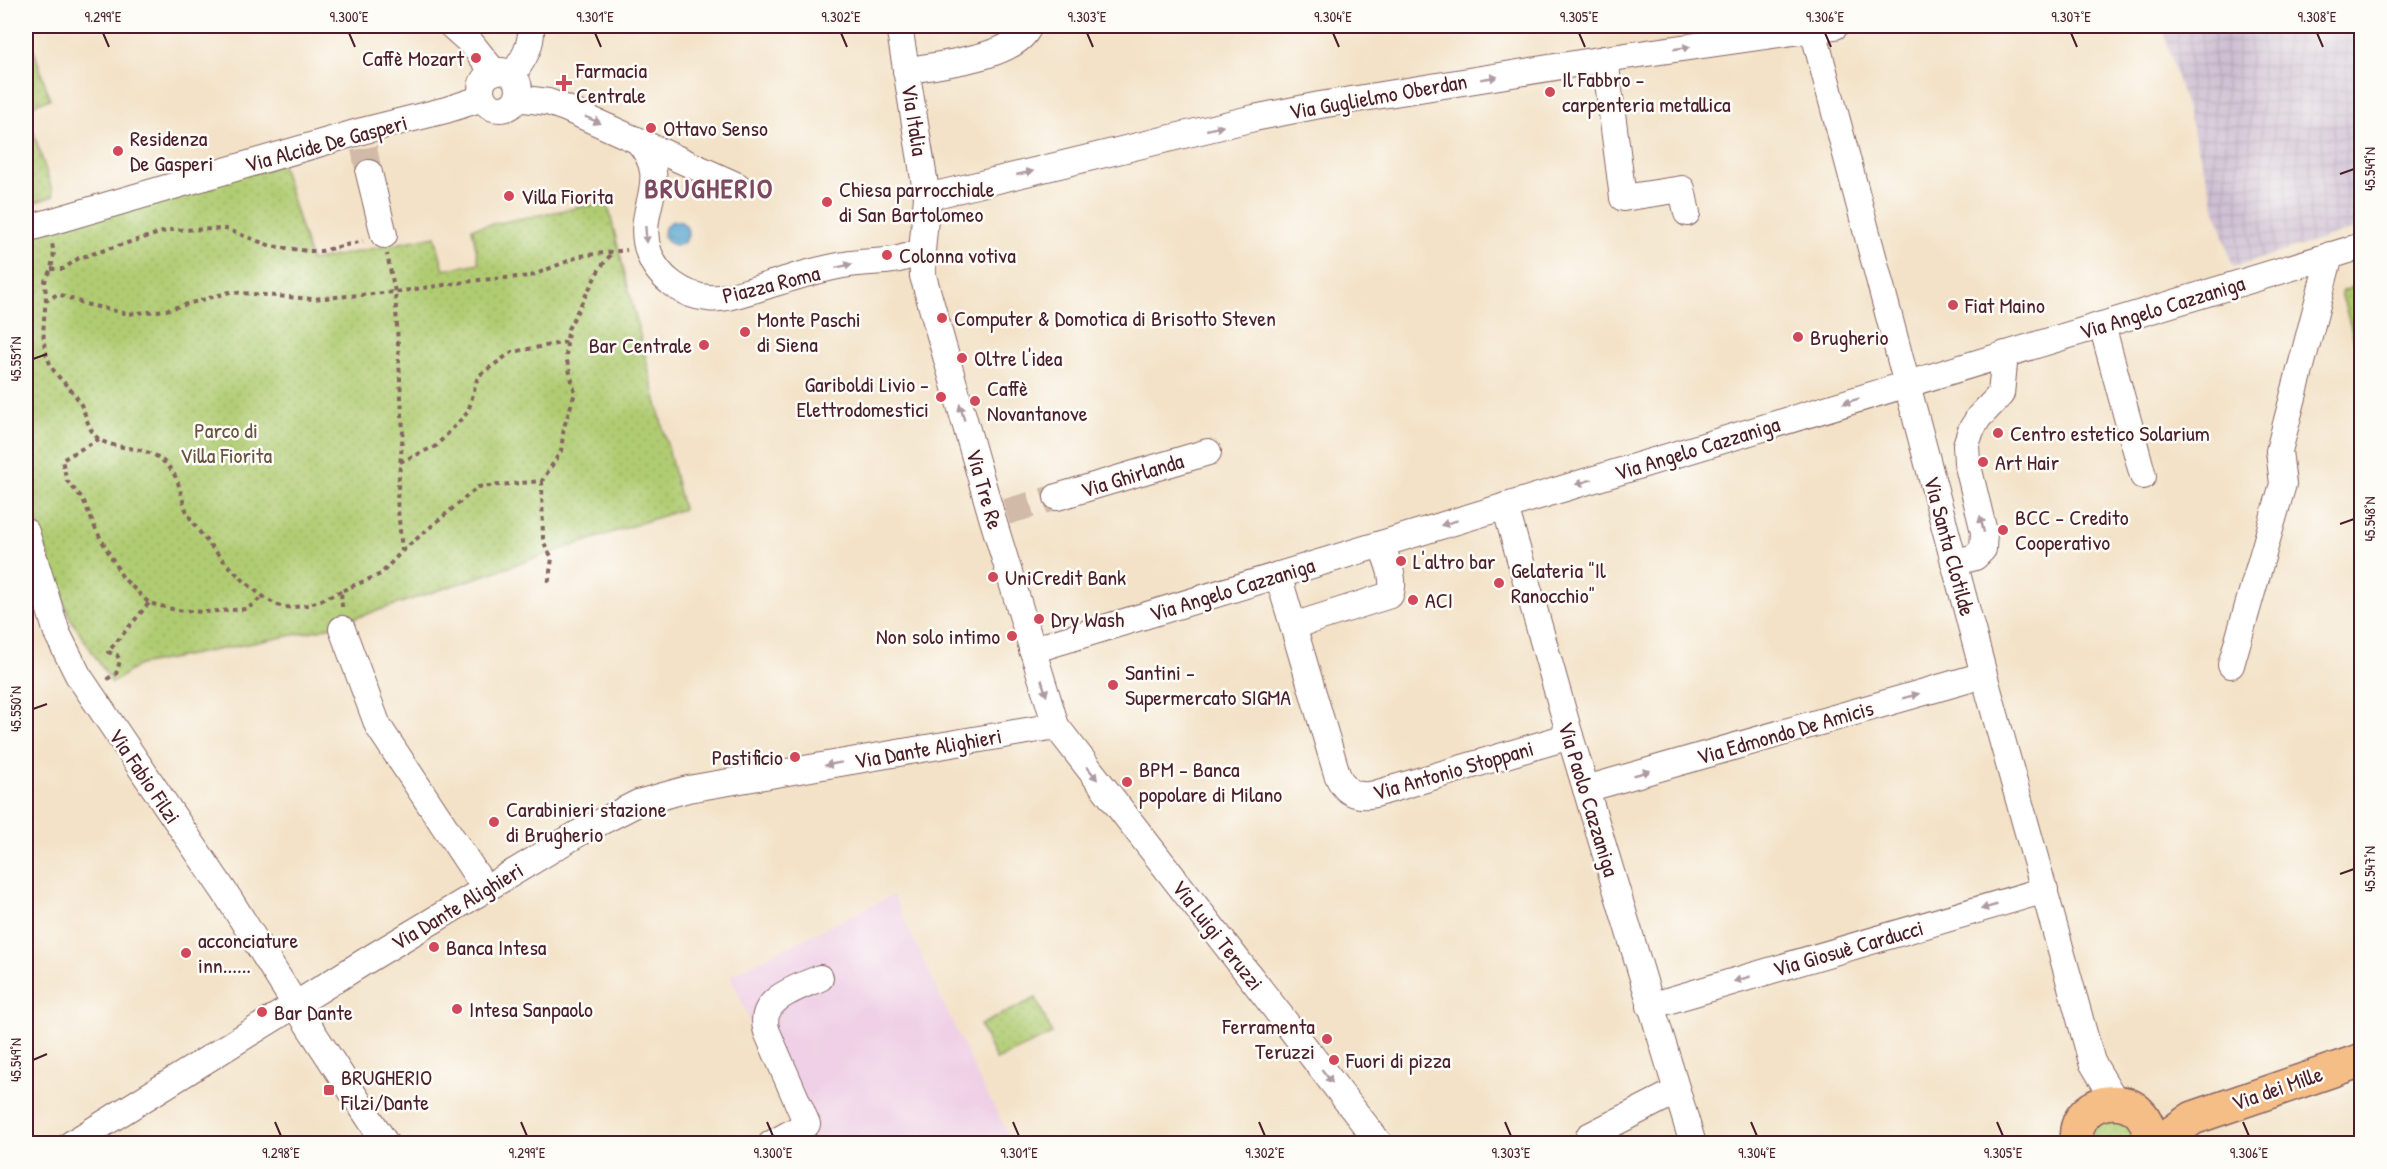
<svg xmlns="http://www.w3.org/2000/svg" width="2387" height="1169" font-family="'Patrick Hand',sans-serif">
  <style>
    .built { fill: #efd0e6 }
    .industrial { fill: url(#industrial-grid) }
    .green { fill: url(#green-dots); stroke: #7d764e; stroke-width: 1.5 }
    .water { fill: url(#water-ripples); stroke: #4e607c; stroke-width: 1.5 }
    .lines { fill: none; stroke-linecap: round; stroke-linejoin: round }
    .minor-tunnel { stroke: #d1bba8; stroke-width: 26; stroke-dasharray: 26 13; stroke-linecap: butt }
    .minor-casing { stroke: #856362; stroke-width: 28 }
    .major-casing { stroke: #856362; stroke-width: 36 }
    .path { stroke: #856362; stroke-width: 4; stroke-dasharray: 4.5 4.5; stroke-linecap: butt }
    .minor { stroke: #fff; stroke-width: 26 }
    .major { stroke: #f6be87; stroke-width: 33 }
    .oneway { fill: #ae9aa0 }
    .ticks { fill: none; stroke: #4a1f2b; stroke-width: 2 }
    .poi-dot { fill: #d1495b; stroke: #fdfcf7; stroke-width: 2 }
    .labels { text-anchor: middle; stroke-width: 5; stroke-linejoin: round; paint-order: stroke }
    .poi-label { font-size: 22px; fill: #4a1f2b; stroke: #fdfcf7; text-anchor: start }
    .street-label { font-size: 22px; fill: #4a1f2b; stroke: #fdfcf7 }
    .park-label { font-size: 22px; fill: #695340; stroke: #fdfcf7 }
    .district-label { font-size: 28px; font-weight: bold; letter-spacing: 1.5px; fill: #7c4862; stroke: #fdfcf7 }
    .neatline { fill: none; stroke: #4a1f2b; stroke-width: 2 }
    .ticks-label { font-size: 15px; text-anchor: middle; fill: #4a1f2b }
  </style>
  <defs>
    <pattern id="industrial-grid" width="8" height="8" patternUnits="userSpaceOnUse" patternTransform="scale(1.5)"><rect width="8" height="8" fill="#cdbed2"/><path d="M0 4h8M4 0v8" fill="none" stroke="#b2a3b4"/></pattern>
    <pattern id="green-dots" width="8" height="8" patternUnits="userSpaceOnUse" patternTransform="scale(1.5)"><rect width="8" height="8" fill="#b0cc72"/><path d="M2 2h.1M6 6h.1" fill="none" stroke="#99af63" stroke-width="1.8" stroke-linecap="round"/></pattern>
    <pattern id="water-ripples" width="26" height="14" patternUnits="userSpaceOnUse" patternTransform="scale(1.5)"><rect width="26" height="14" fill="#53a2cd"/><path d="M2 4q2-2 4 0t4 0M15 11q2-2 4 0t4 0" fill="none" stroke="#4783a7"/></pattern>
  </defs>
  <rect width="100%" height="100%" fill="#fdfcf7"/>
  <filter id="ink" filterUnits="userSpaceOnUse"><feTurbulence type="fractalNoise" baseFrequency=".0167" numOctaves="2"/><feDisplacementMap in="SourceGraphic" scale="12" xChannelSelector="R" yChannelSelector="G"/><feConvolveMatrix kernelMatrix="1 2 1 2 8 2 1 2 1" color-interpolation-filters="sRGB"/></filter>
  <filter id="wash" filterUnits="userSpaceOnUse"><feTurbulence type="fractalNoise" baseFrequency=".008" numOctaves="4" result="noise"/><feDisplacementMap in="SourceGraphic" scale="24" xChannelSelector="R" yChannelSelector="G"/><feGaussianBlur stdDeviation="1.35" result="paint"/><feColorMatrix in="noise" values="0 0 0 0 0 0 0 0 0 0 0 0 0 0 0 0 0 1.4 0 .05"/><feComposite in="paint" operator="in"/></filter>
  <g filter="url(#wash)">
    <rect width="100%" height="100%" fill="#f3e2c7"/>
    <polygon class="built" points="893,895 977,1075 1013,1143 802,1143 730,975"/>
    <polygon class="industrial" points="2162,26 2355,26 2362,97 2361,227 2233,267"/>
    <g class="green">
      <polygon points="26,26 50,99 26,107"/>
      <polygon points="2355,26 2361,26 2361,97"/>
      <polygon points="26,112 27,112 54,196 26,205"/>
      <polygon points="281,162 311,261 435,236 444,270 479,263 472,228 607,202 683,509 319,630 139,665 112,683 69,616 26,492 26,236"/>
      <polygon points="2361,284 2362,284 2361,364 2341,292"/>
      <polygon points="1036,998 1052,1034 996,1060 980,1025"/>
      <path d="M2107,1117L2128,1120L2135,1143H2094C2091,1130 2097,1125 2107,1117Z"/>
    </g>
    <circle class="water" cx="676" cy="233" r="12"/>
  </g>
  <g filter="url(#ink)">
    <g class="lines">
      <g class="minor-tunnel">
        <polyline points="364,148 369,173"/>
        <polyline points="1006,512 1057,497"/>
      </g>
      <defs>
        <g id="minor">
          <polyline points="452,26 471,43 494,72"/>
          <polyline points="899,26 927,197 922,251 923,276 992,517 1056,726 1380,1144"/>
          <polyline points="1812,26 1984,675 2092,1062 2116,1102"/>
          <polyline points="1605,59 1623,198 1682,189 1687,213"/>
          <path d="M906,71C938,64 1017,58 1029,26"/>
          <circle cx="500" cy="90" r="19"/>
          <path d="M512,75C524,59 532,46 531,26"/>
          <polyline points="517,98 548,102 565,108 738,186"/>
          <path d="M637,140C675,182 633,208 649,253C657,277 683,296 708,298C723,300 738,294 753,290C785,280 817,269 850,264C879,260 894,264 922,251"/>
          <polyline points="369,173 384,235"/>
          <polyline points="927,197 1254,118 1320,105 1605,59 1835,26"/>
          <polyline points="26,229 362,131 446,110 483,98"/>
          <polyline points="2102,325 2143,476"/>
          <polyline points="1057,497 1208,452"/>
          <polyline points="1505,506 1570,736 1693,1144"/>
          <polyline points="26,532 57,633 78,675 228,897 310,1028 386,1144"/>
          <polyline points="1954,563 1975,557 1983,549 1984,532 1967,462 1966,445 1971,430 1979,417 2001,394 2005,354"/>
          <path d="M1278,575L1337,774C1344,792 1356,798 1375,794L1570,736"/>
          <path d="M1293,626L1390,595C1397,580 1386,559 1381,544"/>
          <polyline points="342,629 378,726 485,888"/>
          <polyline points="1032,650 2362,246"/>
          <polyline points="2231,665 2283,484 2279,451 2330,255"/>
          <polyline points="1586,789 1984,675"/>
          <polyline points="1650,1006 2045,890"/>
          <polyline points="1589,1136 1677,1091"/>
          <polyline points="71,1144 369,959 579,833 638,803 688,789 1056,726"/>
          <path d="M771,1144L807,1124L767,1032C756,999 797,988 820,978"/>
        </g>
        <g id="major">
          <path d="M2077,1144C2069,1091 2154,1086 2149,1144"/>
          <polyline points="2156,1144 2193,1118 2362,1060"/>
        </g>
      </defs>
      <use href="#minor" class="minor-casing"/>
      <use href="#major" class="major-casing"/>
      <g class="path">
        <polyline points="51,269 63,269 79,258 169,230 226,229 271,246 308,251 321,251 363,241"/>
        <polyline points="46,301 45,281 51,269 54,253 52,244"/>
        <polyline points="99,439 62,460 67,481 83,499 96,530 123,578 149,603 176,610 205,612 247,609 262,597"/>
        <polyline points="400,462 436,446 468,412 478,376 512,352 567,342"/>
        <polyline points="542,481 543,541 552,558 548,586"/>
        <polyline points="402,551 478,487 542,481 561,451 564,427 575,393 566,357 568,329 600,268 613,252"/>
        <path d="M341,591C324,599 305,609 285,607C259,604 199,537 188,514C178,494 183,479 163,461C143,444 116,451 99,439C87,430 87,415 80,403C74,391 62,382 54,371C40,349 43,325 46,301L58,294L85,304L128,314L166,310L230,292L312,299L395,292L479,280L531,276L580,256L627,250"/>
        <polyline points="342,607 341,591 381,574 402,551 397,499 403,432 395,292 387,254"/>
        <polyline points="107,679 116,674 120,661 117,655 108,652 149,603"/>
      </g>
      <use href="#minor" class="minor"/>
      <use href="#major" class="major"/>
    </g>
    <defs><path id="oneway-solid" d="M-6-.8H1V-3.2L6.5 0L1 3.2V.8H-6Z" transform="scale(1.5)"/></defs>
    <g class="oneway">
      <use href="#oneway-solid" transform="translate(1682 48) rotate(-8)"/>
      <use href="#oneway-solid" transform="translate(1489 78) rotate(-9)"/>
      <use href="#oneway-solid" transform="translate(593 120) rotate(23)"/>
      <use href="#oneway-solid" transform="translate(1215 128) rotate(-13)"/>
      <use href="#oneway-solid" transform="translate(1025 173) rotate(-13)"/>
      <use href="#oneway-solid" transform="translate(646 235) rotate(86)"/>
      <use href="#oneway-solid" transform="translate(844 266) rotate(-12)"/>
      <use href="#oneway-solid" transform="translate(1851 401) rotate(163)"/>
      <use href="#oneway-solid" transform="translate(962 412) rotate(-106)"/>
      <use href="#oneway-solid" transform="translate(1584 482) rotate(163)"/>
      <use href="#oneway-solid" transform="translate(1449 523) rotate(163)"/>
      <use href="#oneway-solid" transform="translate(1982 524) rotate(-103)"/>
      <use href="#oneway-solid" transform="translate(1044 688) rotate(73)"/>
      <use href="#oneway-solid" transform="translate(1911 696) rotate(-16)"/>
      <use href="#oneway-solid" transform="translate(833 764) rotate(170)"/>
      <use href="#oneway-solid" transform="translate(1092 773) rotate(52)"/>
      <use href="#oneway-solid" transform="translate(1642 773) rotate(-16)"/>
      <use href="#oneway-solid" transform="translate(1989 907) rotate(164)"/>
      <use href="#oneway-solid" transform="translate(1742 979) rotate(164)"/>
      <use href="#oneway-solid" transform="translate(1327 1076) rotate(52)"/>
    </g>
  </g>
  <path class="ticks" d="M103,33L109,47M349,33L355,47M595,33L601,47M841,33L847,47M1087,33L1093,47M1333,33L1339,47M1579,33L1585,47M1825,33L1831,47M2071,33L2077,47M2317,33L2323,47M2340,174L2354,169M33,359L47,354M2340,524L2354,519M33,709L47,704M2340,874L2354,869M33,1060L47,1054M275,1122L281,1136M521,1122L527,1136M767,1122L773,1136M1013,1122L1019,1136M1259,1122L1265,1136M1505,1122L1511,1136M1751,1122L1757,1136M1997,1122L2003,1136M2243,1122L2249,1136"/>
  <g class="poi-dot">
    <circle cx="476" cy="58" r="6"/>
    <path d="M561 74h6v6h6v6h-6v6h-6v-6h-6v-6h6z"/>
    <circle cx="1550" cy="92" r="6"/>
    <circle cx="651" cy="128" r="6"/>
    <circle cx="118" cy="151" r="6"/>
    <circle cx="509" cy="196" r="6"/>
    <circle cx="827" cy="202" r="6"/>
    <circle cx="887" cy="255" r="6"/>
    <circle cx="1953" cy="305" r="6"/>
    <circle cx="942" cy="318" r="6"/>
    <circle cx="745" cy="332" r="6"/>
    <circle cx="1798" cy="337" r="6"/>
    <circle cx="704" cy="345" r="6"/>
    <circle cx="962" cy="358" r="6"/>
    <circle cx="941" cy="397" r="6"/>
    <circle cx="975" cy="401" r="6"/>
    <circle cx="1998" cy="433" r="6"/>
    <circle cx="1983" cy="462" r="6"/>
    <circle cx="2003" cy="530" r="6"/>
    <circle cx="1401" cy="561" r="6"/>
    <circle cx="993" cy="577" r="6"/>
    <circle cx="1499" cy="583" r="6"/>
    <circle cx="1413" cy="600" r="6"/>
    <circle cx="1039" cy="619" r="6"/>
    <circle cx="1012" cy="636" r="6"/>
    <circle cx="1113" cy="685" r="6"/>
    <circle cx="795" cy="757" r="6"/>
    <circle cx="1127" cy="782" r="6"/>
    <circle cx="494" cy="822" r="6"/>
    <circle cx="434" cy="947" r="6"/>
    <circle cx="186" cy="953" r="6"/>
    <circle cx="457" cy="1009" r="6"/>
    <circle cx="262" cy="1012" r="6"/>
    <circle cx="1327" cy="1039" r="6"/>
    <circle cx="1334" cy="1060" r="6"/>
    <rect x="323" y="1084" width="12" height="12" rx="3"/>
  </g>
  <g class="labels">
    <g class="poi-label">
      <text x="464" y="66" text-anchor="end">Caffè Mozart</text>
      <text x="576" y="78">Farmacia<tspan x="576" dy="25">Centrale</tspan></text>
      <text x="1562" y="87">Il Fabbro -<tspan x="1562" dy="25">carpenteria metallica</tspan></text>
      <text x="663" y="136">Ottavo Senso</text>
      <text x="130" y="146">Residenza<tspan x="130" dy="25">De Gasperi</tspan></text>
      <text x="839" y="197">Chiesa parrocchiale<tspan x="839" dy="25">di San Bartolomeo</tspan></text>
      <text x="521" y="204">Villa Fiorita</text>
      <text x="899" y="263">Colonna votiva</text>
      <text x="1965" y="313">Fiat Maino</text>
      <text x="954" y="326">Computer &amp; Domotica di Brisotto Steven</text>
      <text x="757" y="327">Monte Paschi<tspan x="757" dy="25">di Siena</tspan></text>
      <text x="1810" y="345">Brugherio</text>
      <text x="692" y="353" text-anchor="end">Bar Centrale</text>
      <text x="974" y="366">Oltre l'idea</text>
      <text x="929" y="392" text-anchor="end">Gariboldi Livio -<tspan x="929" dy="25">Elettrodomestici</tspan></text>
      <text x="987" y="396">Caffè<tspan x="987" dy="25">Novantanove</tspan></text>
      <text x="2010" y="441">Centro estetico Solarium</text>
      <text x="1995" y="470">Art Hair</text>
      <text x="2015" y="525">BCC - Credito<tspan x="2015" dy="25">Cooperativo</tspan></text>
      <text x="1413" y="569">L'altro bar</text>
      <text x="1511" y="578">Gelateria "Il<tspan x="1511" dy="25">Ranocchio"</tspan></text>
      <text x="1005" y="585">UniCredit Bank</text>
      <text x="1425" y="608">ACI</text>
      <text x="1051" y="627">Dry Wash</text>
      <text x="1000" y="644" text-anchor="end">Non solo intimo</text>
      <text x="1125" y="680">Santini -<tspan x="1125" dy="25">Supermercato SIGMA</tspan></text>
      <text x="783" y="765" text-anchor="end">Pastificio</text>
      <text x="1139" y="777">BPM - Banca<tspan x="1139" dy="25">popolare di Milano</tspan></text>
      <text x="506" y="817">Carabinieri stazione<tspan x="506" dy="25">di Brugherio</tspan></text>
      <text x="198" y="948">acconciature<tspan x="198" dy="25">inn......</tspan></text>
      <text x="446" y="955">Banca Intesa</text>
      <text x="469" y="1017">Intesa Sanpaolo</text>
      <text x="274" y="1020">Bar Dante</text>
      <text x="1315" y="1034" text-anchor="end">Ferramenta<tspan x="1315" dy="25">Teruzzi</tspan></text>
      <text x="1346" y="1068">Fuori di pizza</text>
      <text x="341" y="1085">BRUGHERIO<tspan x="341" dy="25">Filzi/Dante</tspan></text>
    </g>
    <g class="street-label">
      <text transform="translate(1378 96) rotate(-10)" y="8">Via Guglielmo Oberdan</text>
      <text transform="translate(915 120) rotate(81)" y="8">Via Italia</text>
      <text transform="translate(326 143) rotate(-15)" y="8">Via Alcide De Gasperi</text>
      <text transform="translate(771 284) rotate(-14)" y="8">Piazza Roma</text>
      <text transform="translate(2162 307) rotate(-17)" y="8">Via Angelo Cazzaniga</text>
      <text transform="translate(1697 448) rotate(-17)" y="8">Via Angelo Cazzaniga</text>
      <text transform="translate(1132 475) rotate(-17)" y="8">Via Ghirlanda</text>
      <text transform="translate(985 489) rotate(74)" y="8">Via Tre Re</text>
      <text transform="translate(1950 546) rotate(75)" y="8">Via Santa Clotilde</text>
      <text transform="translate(1232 589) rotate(-17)" y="8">Via Angelo Cazzaniga</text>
      <text transform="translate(1785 732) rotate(-16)" y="8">Via Edmondo De Amicis</text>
      <text transform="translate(928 748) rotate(-10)" y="8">Via Dante Alighieri</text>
      <text transform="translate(1453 770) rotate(-16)" y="8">Via Antonio Stoppani</text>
      <text transform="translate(145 776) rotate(56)" y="8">Via Fabio Filzi</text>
      <text transform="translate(1589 799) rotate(73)" y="8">Via Paolo Cazzaniga</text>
      <text transform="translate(457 906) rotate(-31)" y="8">Via Dante Alighieri</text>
      <text transform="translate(1218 935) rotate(52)" y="8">Via Luigi Teruzzi</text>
      <text transform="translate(1848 948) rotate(-16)" y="8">Via Giosuè Carducci</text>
      <text transform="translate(2277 1088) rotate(-19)" y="8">Via dei Mille</text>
    </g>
    <g class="park-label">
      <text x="226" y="438">Parco di<tspan x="226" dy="25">Villa Fiorita</tspan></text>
    </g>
    <g class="district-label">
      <text x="709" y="198">BRUGHERIO</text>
    </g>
  </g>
  <rect width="2387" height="1169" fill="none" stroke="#fdfcf7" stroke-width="66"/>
  <rect x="33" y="33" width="2321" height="1103" class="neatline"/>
  <g class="ticks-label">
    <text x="103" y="22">9.299°E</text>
    <text x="349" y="22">9.300°E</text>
    <text x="595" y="22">9.301°E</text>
    <text x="841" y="22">9.302°E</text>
    <text x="1087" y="22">9.303°E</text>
    <text x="1333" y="22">9.304°E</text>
    <text x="1579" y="22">9.305°E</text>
    <text x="1825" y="22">9.306°E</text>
    <text x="2071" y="22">9.307°E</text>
    <text x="2317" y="22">9.308°E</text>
    <text transform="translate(2370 169) rotate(-90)" y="5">45.549°N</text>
    <text transform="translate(16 359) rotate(-90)" y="5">45.551°N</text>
    <text transform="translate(2370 519) rotate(-90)" y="5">45.548°N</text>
    <text transform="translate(16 709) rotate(-90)" y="5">45.550°N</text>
    <text transform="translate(2370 869) rotate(-90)" y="5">45.547°N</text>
    <text transform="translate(16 1060) rotate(-90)" y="5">45.549°N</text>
    <text x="281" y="1158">9.298°E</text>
    <text x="527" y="1158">9.299°E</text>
    <text x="773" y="1158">9.300°E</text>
    <text x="1019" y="1158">9.301°E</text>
    <text x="1265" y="1158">9.302°E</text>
    <text x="1511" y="1158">9.303°E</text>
    <text x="1757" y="1158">9.304°E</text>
    <text x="2003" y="1158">9.305°E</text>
    <text x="2249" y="1158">9.306°E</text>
  </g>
</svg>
